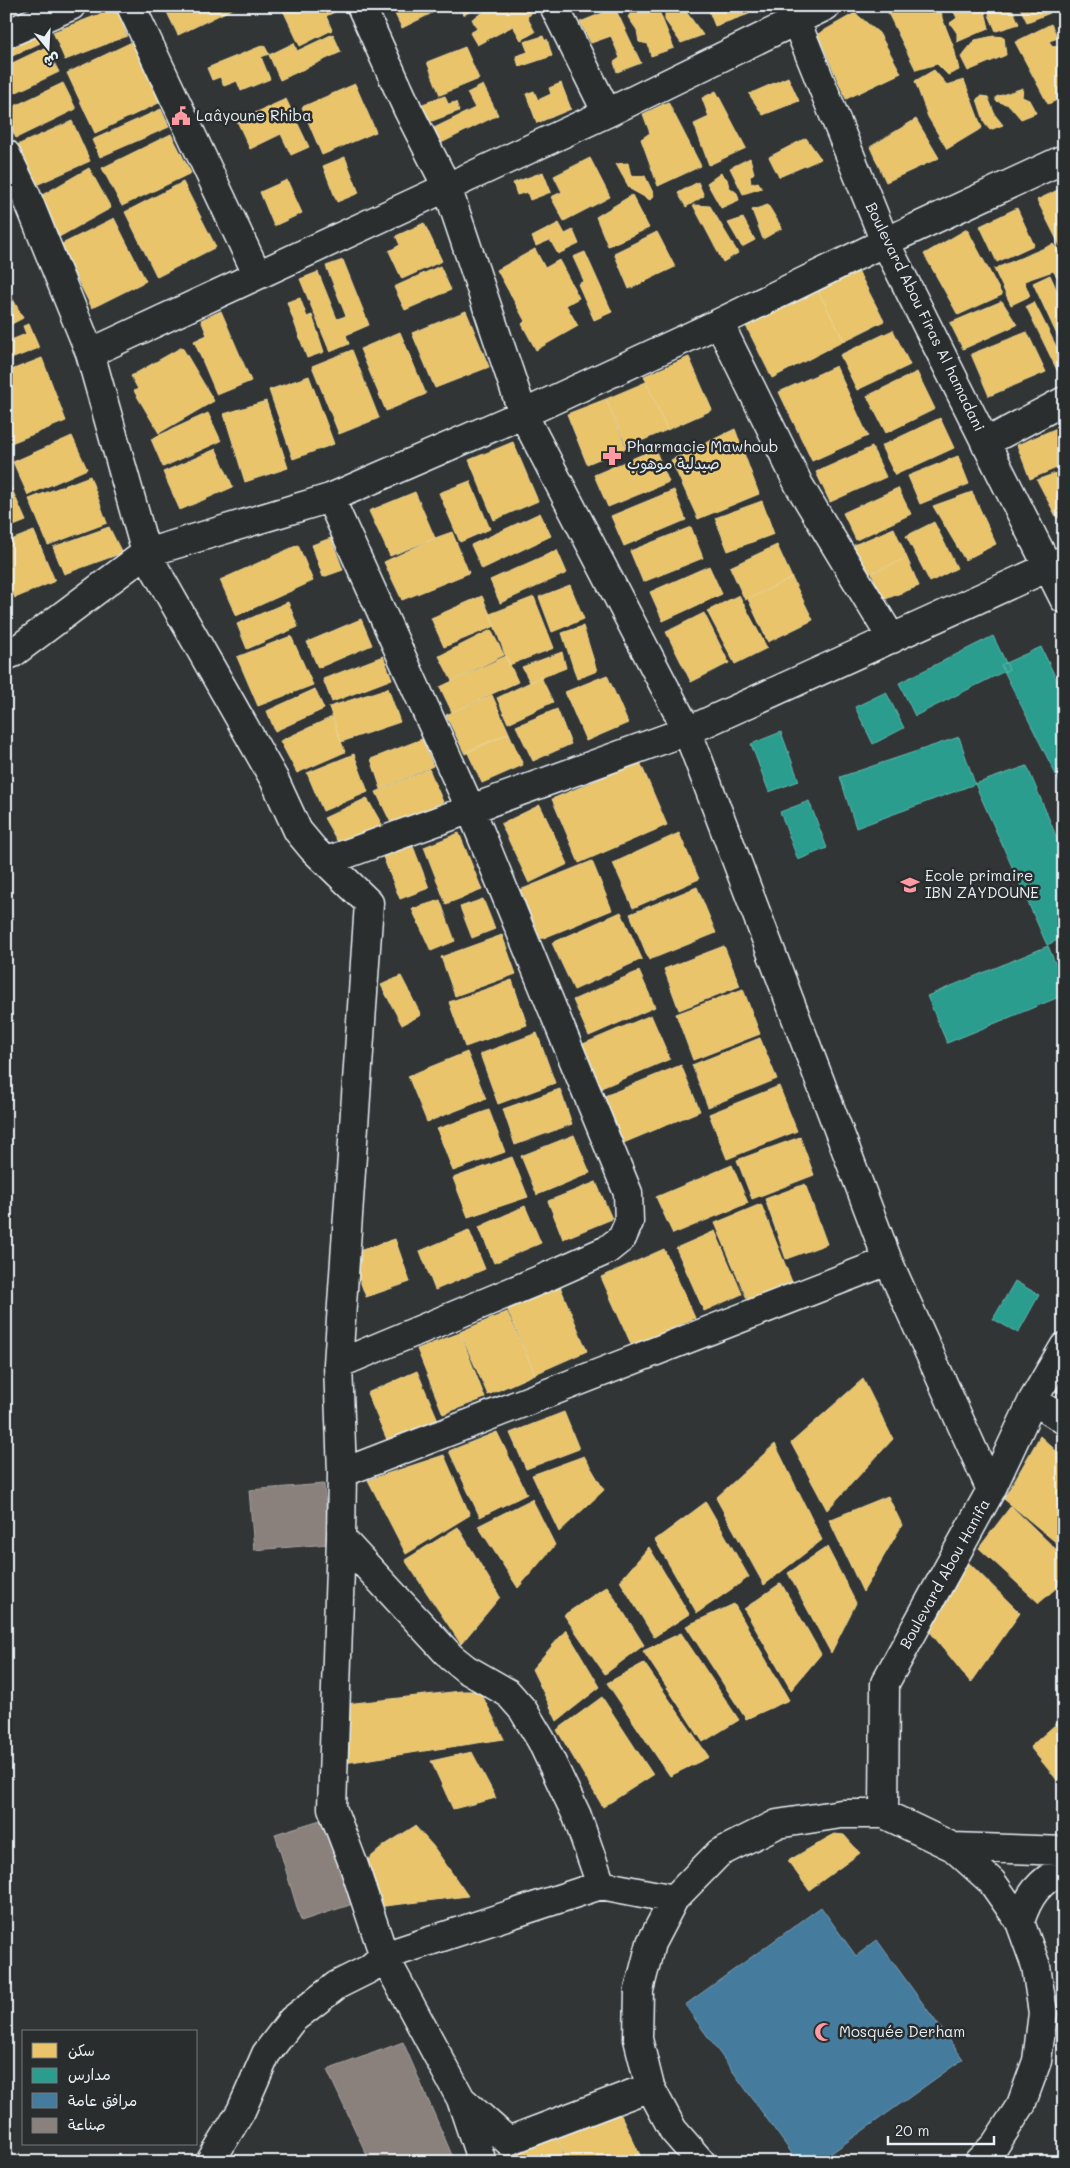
<svg xmlns="http://www.w3.org/2000/svg" width="1070" height="2168" viewBox="0 0 1070 2168" font-family="Mali,'Playpen Sans Arabic',sans-serif">
  <style>
    .homes { fill: #e9c46a; stroke: #e9d295 }
    .schools { fill: #2a9d8f; stroke: #63b6ae }
    .public { fill: #457b9d; stroke: #769eb8 }
    .industry { fill: #8a817c; stroke: #a6a3a1 }
    .lines { fill: none; stroke-linecap: round; stroke-linejoin: round }
    .minor-casing { stroke: #e8f1f8; stroke-width: 31 }
    .minor { stroke: #2a2d2e; stroke-width: 28 }
    .labels { text-anchor: middle; stroke-width: 5; stroke-linejoin: round; paint-order: stroke }
    .poi-label { font-size: 15px; fill: #e8f1f8; stroke: #2a2d2e; text-anchor: start }
    .street-label { font-size: 15px; fill: #e8f1f8; stroke: #2a2d2e }
  </style>
  <rect width="100%" height="100%" fill="#323536"/>
  <filter id="ink" filterUnits="userSpaceOnUse"><feTurbulence type="fractalNoise" baseFrequency=".02" numOctaves="2"/><feDisplacementMap in="SourceGraphic" scale="10" xChannelSelector="R" yChannelSelector="G"/><feConvolveMatrix kernelMatrix="1 2 1 2 8 2 1 2 1" color-interpolation-filters="sRGB"/></filter>
  <g filter="url(#ink)">
    <path class="homes" d="M 164,6 L 238,6 L 178,35 Z
      M 281,6 L 337,6 L 339,10 L 326,16 L 332,30 L 300,46 Z
      M 411,6 L 446,6 L 402,28 L 395,14 Z
      M 460,6 L 481,6 L 463,15 Z
      M 494,6 L 526,6 L 531,14 L 527,17 L 535,32 L 521,40 L 513,26 L 477,45 L 470,33 L 477,29 L 472,19 Z
      M 646,6 L 657,6 L 674,48 L 651,56 L 648,44 L 639,42 L 637,30 L 628,17 L 632,11 Z
      M 665,6 L 682,6 L 703,35 L 681,43 L 665,20 Z
      M 707,6 L 746,6 L 749,14 L 715,26 Z
      M 903,6 L 941,6 L 942,18 L 954,48 L 959,70 L 948,75 L 937,64 L 916,70 L 888,13 Z
      M 951,6 L 984,7 L 989,28 L 957,42 L 957,33 L 950,23 L 957,18 Z
      M 990,6 L 1011,6 L 1019,24 L 996,31 L 989,15 Z
      M 1019,6 L 1047,6 L 1050,13 L 1027,22 Z
      M 116,8 L 127,36 L 65,60 L 53,32 Z
      M 615,8 L 641,63 L 617,72 L 614,62 L 620,58 L 611,36 L 591,43 L 580,22 Z
      M 855,13 L 879,33 L 901,73 L 846,99 L 818,34 Z
      M 1051,24 L 1058,38 L 1049,41 L 1053,47 L 1060,45 L 1064,52 L 1064,71 L 1062,72 L 1064,74 L 1062,84 L 1064,85 L 1064,97 L 1048,104 L 1015,42 Z
      M 34,29 L 40,43 L 6,59 L 6,41 Z
      M 333,34 L 341,52 L 280,80 L 269,55 L 294,43 L 297,51 Z
      M 543,36 L 545,41 L 547,39 L 552,56 L 519,67 L 516,56 L 528,52 L 524,42 Z
      M 994,36 L 1004,37 L 1006,55 L 968,71 L 961,57 L 975,40 Z
      M 134,41 L 163,101 L 95,133 L 67,73 Z
      M 264,45 L 269,54 L 261,57 L 270,79 L 241,91 L 237,81 L 224,86 L 220,77 L 212,80 L 207,68 Z
      M 46,47 L 59,72 L 6,97 L 6,66 Z
      M 465,47 L 479,79 L 440,95 L 427,62 Z
      M 934,70 L 947,85 L 964,80 L 982,128 L 947,149 L 928,117 L 915,81 Z
      M 788,77 L 799,101 L 763,115 L 749,94 Z
      M 63,83 L 76,109 L 16,138 L 6,118 L 6,110 Z
      M 561,83 L 571,109 L 537,123 L 526,94 L 534,91 L 538,100 L 551,94 L 549,88 Z
      M 355,84 L 376,132 L 322,155 L 302,107 Z
      M 483,85 L 498,115 L 441,143 L 434,128 L 475,108 L 467,93 Z
      M 1023,88 L 1022,97 L 1029,100 L 1036,113 L 1021,119 L 1009,105 L 996,101 L 996,97 Z
      M 716,91 L 746,148 L 709,165 L 694,124 L 709,117 L 702,98 Z
      M 445,96 L 448,104 L 456,102 L 459,111 L 424,124 L 417,106 Z
      M 981,96 L 988,97 L 995,115 L 1003,125 L 990,130 L 985,124 L 977,99 Z
      M 286,99 L 309,147 L 291,155 L 281,134 L 250,149 L 237,121 Z
      M 668,102 L 701,166 L 658,186 L 641,139 L 650,133 L 643,114 Z
      M 161,109 L 169,127 L 100,157 L 92,140 Z
      M 916,119 L 939,158 L 886,182 L 870,147 Z
      M 72,121 L 90,161 L 34,186 L 15,146 Z
      M 171,134 L 191,173 L 122,206 L 102,168 Z
      M 806,138 L 821,159 L 779,177 L 769,157 Z
      M 345,157 L 359,193 L 337,202 L 323,166 Z
      M 590,158 L 610,197 L 564,221 L 551,197 L 562,192 L 554,176 Z
      M 750,158 L 754,173 L 750,177 L 751,184 L 758,182 L 762,188 L 743,194 L 730,168 Z
      M 628,163 L 631,176 L 645,176 L 654,195 L 650,200 L 630,189 L 616,164 Z
      M 89,168 L 111,208 L 59,237 L 37,198 Z
      M 543,172 L 551,192 L 530,200 L 527,192 L 517,195 L 513,183 Z
      M 721,173 L 727,179 L 729,187 L 737,193 L 739,200 L 721,208 L 707,183 Z
      M 287,180 L 302,213 L 274,226 L 260,192 Z
      M 183,182 L 216,247 L 157,277 L 125,212 Z
      M 698,182 L 704,196 L 686,207 L 678,193 Z
      M 1064,187 L 1064,254 L 1037,200 Z
      M 632,195 L 649,228 L 608,246 L 596,217 Z
      M 693,205 L 710,206 L 738,253 L 723,262 Z
      M 768,205 L 782,228 L 763,239 L 752,210 Z
      M 1017,208 L 1034,245 L 997,262 L 980,226 Z
      M 114,218 L 146,281 L 92,308 L 60,245 Z
      M 743,218 L 755,240 L 742,247 L 728,223 Z
      M 424,223 L 442,261 L 402,279 L 389,251 L 400,245 L 396,236 Z
      M 559,223 L 565,234 L 573,230 L 579,244 L 558,254 L 550,240 L 536,246 L 532,237 Z
      M 967,229 L 1002,295 L 958,315 L 924,254 Z
      M 657,232 L 675,267 L 629,289 L 614,253 Z
      M 1054,244 L 1064,261 L 1064,276 L 1058,278 L 1053,271 L 1024,281 L 1030,296 L 1011,305 L 994,269 Z
      M 535,249 L 545,268 L 559,260 L 579,298 L 566,305 L 578,326 L 536,350 L 522,324 L 525,321 L 497,270 Z
      M 585,252 L 612,312 L 594,320 L 578,284 L 584,281 L 573,257 Z
      M 343,260 L 369,325 L 346,335 L 349,344 L 330,352 L 300,279 L 318,272 L 337,319 L 346,316 L 326,266 Z
      M 855,265 L 884,321 L 844,341 L 815,285 Z
      M 440,266 L 451,290 L 405,310 L 394,287 Z
      M 1050,275 L 1064,306 L 1064,350 L 1033,283 Z
      M 815,285 L 844,341 L 772,378 L 744,322 Z
      M 6,286 L 23,318 L 6,327 Z
      M 300,298 L 307,317 L 312,315 L 324,352 L 307,358 L 287,302 Z
      M 1002,301 L 1017,325 L 963,349 L 950,323 Z
      M 1034,302 L 1064,362 L 1064,368 L 1058,372 L 1026,306 Z
      M 221,311 L 251,381 L 217,395 L 194,341 L 207,335 L 201,320 Z
      M 466,311 L 489,367 L 435,388 L 412,333 Z
      M 29,324 L 39,348 L 6,361 L 6,342 L 26,334 L 23,326 Z
      M 893,330 L 910,365 L 857,390 L 840,355 Z
      M 400,332 L 426,394 L 386,411 L 360,349 Z
      M 1027,332 L 1046,372 L 989,396 L 971,354 Z
      M 182,347 L 214,401 L 159,433 L 134,391 L 138,389 L 131,376 Z
      M 352,350 L 379,418 L 339,434 L 312,366 Z
      M 689,357 L 712,410 L 667,430 L 644,376 Z
      M 42,358 L 66,421 L 6,445 L 6,372 Z
      M 836,366 L 868,436 L 812,461 L 779,392 Z
      M 917,372 L 935,409 L 886,433 L 867,396 Z
      M 309,376 L 334,444 L 293,459 L 269,390 Z
      M 646,382 L 667,430 L 627,447 L 606,399 Z
      M 606,399 L 626,448 L 587,464 L 567,414 Z
      M 266,401 L 288,468 L 245,482 L 224,414 Z
      M 208,413 L 221,441 L 163,467 L 151,439 Z
      M 940,418 L 954,448 L 895,475 L 881,446 Z
      M 1064,425 L 1064,465 L 1030,479 L 1017,445 Z
      M 735,429 L 759,494 L 698,519 L 671,460 Z
      M 72,436 L 87,469 L 28,495 L 13,462 Z
      M 513,442 L 538,501 L 494,520 L 469,460 Z
      M 872,447 L 886,477 L 830,502 L 816,472 Z
      M 216,449 L 233,487 L 180,510 L 163,472 Z
      M 655,449 L 669,482 L 608,507 L 594,475 Z
      M 958,456 L 969,484 L 920,504 L 908,476 Z
      M 1064,470 L 1064,515 L 1057,518 L 1037,480 Z
      M 6,476 L 26,521 L 6,529 Z
      M 90,476 L 107,523 L 48,545 L 29,499 Z
      M 470,481 L 490,529 L 460,542 L 439,493 Z
      M 898,488 L 911,514 L 856,540 L 843,513 Z
      M 674,490 L 686,520 L 624,546 L 611,516 Z
      M 415,492 L 435,538 L 390,556 L 369,511 Z
      M 972,492 L 996,544 L 965,560 L 933,506 Z
      M 762,501 L 774,534 L 728,551 L 715,518 Z
      M 540,513 L 551,536 L 482,569 L 471,545 Z
      M 934,522 L 957,568 L 930,582 L 906,536 Z
      M 109,527 L 122,553 L 64,574 L 53,547 Z
      M 691,527 L 703,558 L 643,582 L 630,551 Z
      M 894,528 L 907,558 L 866,575 L 854,545 Z
      M 34,531 L 55,581 L 15,598 L 6,578 L 6,542 Z
      M 452,532 L 469,573 L 402,600 L 384,562 L 435,538 Z
      M 331,538 L 343,570 L 323,577 L 312,545 Z
      M 298,545 L 313,581 L 236,616 L 220,580 Z
      M 777,545 L 792,578 L 745,600 L 730,567 Z
      M 557,550 L 567,573 L 500,603 L 490,580 Z
      M 907,558 L 919,586 L 883,600 L 872,573 Z
      M 709,566 L 722,594 L 663,621 L 650,592 Z
      M 792,578 L 813,620 L 768,642 L 748,599 Z
      M 570,585 L 584,619 L 552,632 L 539,597 Z
      M 739,595 L 767,648 L 735,664 L 707,611 Z
      M 482,596 L 495,626 L 444,647 L 431,618 Z
      M 534,597 L 554,648 L 509,665 L 490,614 Z
      M 288,602 L 298,627 L 247,649 L 237,624 Z
      M 704,613 L 729,663 L 691,682 L 666,632 Z
      M 361,619 L 372,645 L 318,668 L 307,642 Z
      M 583,626 L 597,671 L 577,679 L 562,633 Z
      M 491,630 L 504,655 L 452,681 L 439,656 Z
      M 291,636 L 313,685 L 258,706 L 237,657 Z
      M 562,652 L 566,668 L 530,682 L 522,667 Z
      M 383,656 L 392,679 L 332,702 L 323,679 Z
      M 506,656 L 518,682 L 452,712 L 440,687 Z
      M 607,675 L 628,723 L 586,741 L 565,692 Z
      M 541,677 L 553,702 L 508,723 L 497,698 Z
      M 388,688 L 400,722 L 341,742 L 329,707 Z
      M 315,689 L 324,709 L 275,731 L 267,711 Z
      M 492,695 L 509,733 L 465,754 L 446,715 Z
      M 557,709 L 571,744 L 533,761 L 516,726 Z
      M 332,717 L 345,752 L 297,773 L 280,741 Z
      M 509,733 L 523,765 L 482,783 L 467,751 Z
      M 422,739 L 433,766 L 381,789 L 371,759 Z
      M 354,754 L 368,792 L 323,811 L 307,773 Z
      M 640,762 L 667,825 L 579,863 L 552,799 Z
      M 429,769 L 443,802 L 393,827 L 376,792 Z
      M 367,798 L 385,830 L 342,849 L 324,818 Z
      M 540,805 L 568,864 L 529,883 L 501,824 Z
      M 459,833 L 482,890 L 446,904 L 424,847 Z
      M 679,833 L 699,879 L 633,908 L 613,863 Z
      M 411,841 L 429,888 L 400,899 L 381,852 Z
      M 592,861 L 612,910 L 541,939 L 520,890 Z
      M 697,887 L 716,933 L 649,960 L 630,914 Z
      M 483,899 L 495,929 L 472,938 L 460,907 Z
      M 440,900 L 455,941 L 431,951 L 412,909 Z
      M 621,912 L 642,959 L 574,990 L 552,943 Z
      M 502,935 L 516,974 L 455,996 L 441,957 Z
      M 724,946 L 740,986 L 679,1010 L 664,969 Z
      M 639,971 L 655,1007 L 589,1036 L 573,1000 Z
      M 401,976 L 421,1015 L 402,1025 L 381,985 Z
      M 512,980 L 527,1025 L 465,1047 L 449,1002 Z
      M 743,989 L 760,1034 L 693,1060 L 676,1014 Z
      M 651,1015 L 670,1059 L 594,1091 L 576,1047 Z
      M 537,1033 L 555,1083 L 498,1104 L 480,1054 Z
      M 760,1038 L 777,1079 L 708,1107 L 692,1065 Z
      M 467,1052 L 486,1099 L 427,1122 L 408,1076 Z
      M 681,1065 L 700,1111 L 621,1144 L 602,1097 Z
      M 779,1086 L 797,1131 L 727,1159 L 709,1114 Z
      M 560,1089 L 572,1124 L 515,1145 L 503,1109 Z
      M 489,1110 L 505,1152 L 453,1171 L 437,1129 Z
      M 574,1135 L 590,1173 L 537,1195 L 521,1156 Z
      M 800,1137 L 814,1175 L 752,1199 L 737,1160 Z
      M 512,1157 L 528,1197 L 468,1217 L 453,1178 Z
      M 732,1165 L 748,1203 L 673,1234 L 656,1197 Z
      M 596,1182 L 612,1219 L 563,1239 L 548,1201 Z
      M 805,1184 L 827,1244 L 786,1259 L 765,1199 Z
      M 761,1204 L 792,1282 L 748,1301 L 715,1223 Z
      M 525,1206 L 541,1243 L 494,1263 L 479,1227 Z
      M 469,1230 L 485,1269 L 435,1290 L 420,1251 Z
      M 715,1231 L 742,1294 L 704,1311 L 676,1248 Z
      M 395,1239 L 410,1282 L 366,1297 L 350,1254 Z
      M 664,1249 L 695,1318 L 632,1346 L 601,1277 Z
      M 559,1284 L 587,1351 L 535,1374 L 506,1306 Z
      M 507,1312 L 535,1374 L 488,1395 L 460,1332 Z
      M 460,1333 L 485,1398 L 443,1414 L 417,1349 Z
      M 1064,1369 L 1064,1396 L 1052,1389 Z
      M 417,1371 L 438,1420 L 388,1442 L 367,1393 Z
      M 863,1379 L 893,1439 L 827,1510 L 791,1443 Z
      M 564,1412 L 579,1449 L 526,1469 L 510,1433 Z
      M 497,1432 L 527,1494 L 480,1517 L 449,1451 Z
      M 1040,1436 L 1064,1458 L 1064,1549 L 1004,1499 Z
      M 775,1444 L 822,1540 L 764,1585 L 716,1498 Z
      M 444,1455 L 470,1515 L 406,1554 L 368,1480 Z
      M 584,1456 L 604,1490 L 559,1532 L 532,1475 Z
      M 888,1496 L 902,1525 L 863,1592 L 829,1520 Z
      M 532,1499 L 555,1545 L 518,1588 L 478,1526 Z
      M 706,1502 L 749,1577 L 697,1613 L 655,1540 Z
      M 1011,1506 L 1064,1557 L 1064,1581 L 1039,1603 L 979,1548 Z
      M 458,1527 L 500,1597 L 461,1644 L 405,1560 Z
      M 649,1547 L 689,1614 L 654,1637 L 620,1581 Z
      M 827,1547 L 856,1603 L 831,1653 L 788,1573 Z
      M 964,1558 L 1020,1613 L 971,1683 L 927,1628 Z
      M 781,1583 L 821,1654 L 791,1690 L 744,1609 Z
      M 607,1586 L 644,1645 L 605,1674 L 564,1615 Z
      M 734,1604 L 789,1700 L 746,1719 L 686,1626 Z
      M 566,1630 L 600,1687 L 557,1721 L 532,1669 Z
      M 681,1633 L 739,1720 L 703,1742 L 643,1651 Z
      M 644,1663 L 709,1757 L 670,1776 L 607,1683 Z
      M 461,1691 L 480,1691 L 504,1739 L 344,1763 L 346,1704 Z
      M 602,1697 L 653,1775 L 603,1807 L 557,1730 Z
      M 1064,1717 L 1064,1778 L 1057,1780 L 1030,1747 Z
      M 472,1752 L 496,1798 L 453,1809 L 431,1761 Z
      M 415,1826 L 433,1846 L 468,1896 L 377,1907 L 365,1862 L 385,1845 Z
      M 834,1834 L 844,1835 L 860,1853 L 809,1890 L 788,1861 Z
      M 618,2109 L 640,2155 L 615,2162 L 569,2162 L 555,2135 Z
      M 555,2135 L 567,2162 L 517,2162 L 508,2141 Z
      M 640,2155 L 642,2162 L 615,2162 Z"/>
    <path class="schools" d="M 993,636 L 1009,669 L 915,716 L 899,683 Z
      M 1041,647 L 1064,695 L 1064,791 L 1001,665 Z
      M 886,692 L 904,728 L 873,744 L 855,707 Z
      M 781,732 L 799,781 L 769,792 L 751,744 Z
      M 959,737 L 975,784 L 856,828 L 840,777 Z
      M 1027,766 L 1064,855 L 1064,937 L 1047,945 L 975,784 Z
      M 809,801 L 827,848 L 798,860 L 780,812 Z
      M 1048,946 L 1064,984 L 1064,995 L 947,1043 L 927,996 Z
      M 1015,1281 L 1039,1295 L 1018,1333 L 993,1319 Z"/>
    <path class="public" d="M 821,1907 L 856,1956 L 877,1940 L 963,2059 L 819,2162 L 798,2162 L 685,2005 Z"/>
    <path class="industry" d="M 324,1484 L 329,1544 L 254,1550 L 249,1490 Z
      M 330,1817 L 356,1903 L 301,1921 L 275,1834 Z
      M 403,2042 L 455,2162 L 370,2162 L 327,2070 Z"/>
    <g class="lines">
      <g class="minor-casing">
        <path id="minor" d="M 131,6 L 257,274
          M 361,6 L 408,110 L 447,187 L 523,414 L 687,730 L 888,1261 L 991,1490
          M 554,6 L 607,113
          M 790,6 L 885,242 L 1064,599
          M 6,34 L 71,6
          M 6,154 L 26,195 L 90,353 L 146,553 L 274,779 L 298,831 L 313,849 L 369,903 L 338,1364 L 342,1473 L 341,1538 L 332,1808 L 354,1866 L 384,1956 L 461,2099 L 482,2162
          M 719,323 L 799,485 L 892,639
          M 90,353 L 607,113 L 826,6
          M 985,443 L 1064,401
          M 330,498 L 471,810 L 628,1193 L 629,1222 L 622,1238 L 607,1250 L 549,1276 L 338,1364
          M 6,656 L 13,653 L 146,553 L 330,498 L 523,414 L 719,323 L 885,242 L 1064,159
          M 327,861 L 692,729 L 1064,560
          M 1033,1400 L 1064,1420
          M 342,1473 L 888,1261
          M 341,1538 L 451,1657 L 466,1669 L 508,1693 L 523,1710 L 541,1740 L 577,1816 L 601,1885
          M 884,1814 L 885,1683 L 991,1490 L 1033,1400 L 1064,1347
          M 953,1847 L 1064,1851
          M 1020,1922 C 1028,1896 1039,1881 1064,1869
          M 462,2100 L 508,2141 L 650,2087
          M 210,2162 L 241,2111 L 266,2054 L 292,2020 L 337,1985 L 369,1969 L 384,1956 L 601,1885 L 674,1899
          M 701,2162 L 673,2130 L 650,2087 L 638,2039 L 639,1990 L 651,1943 L 674,1899 L 719,1853 L 777,1824 L 841,1814 L 884,1814 L 953,1847 L 992,1882 L 1020,1922 L 1036,1966 L 1043,2013 L 1037,2061 L 1021,2105 L 995,2145 L 978,2162"/>
      </g>
      <use href="#minor" class="minor"/>
    </g>
  </g>
  <defs>
    <g id="civic-bare" transform="scale(1.5)"><path d="M-.6-6.5H3V-4.5H.6V-3L4-1V1h2V6H-6V1h2V-1L-.6-3ZM-1.2 2.5V6h2.4V2.5Z" fill="#ff9aa2" stroke="#2a2d2e" stroke-width="2.5" paint-order="stroke"/></g>
    <g id="pharmacy-bare" transform="scale(1.5)"><path d="M-2-6h4v4h4v4h-4v4h-4v-4h-4v-4h4Z" fill="#ff9aa2" stroke="#2a2d2e" stroke-width="2.5" paint-order="stroke"/></g>
    <g id="school-bare" transform="scale(1.5)"><path d="M0-5L7-2L0 1L-7-2ZM-4 1L0 2.5L4 1V4Q0 6-4 4Z" fill="#ff9aa2" stroke="#2a2d2e" stroke-width="2.5" paint-order="stroke"/></g>
    <g id="mosque-bare" transform="scale(1.5)"><path d="M3.5-4.9A6 6 0 1 0 3.5 4.9A5 5 0 1 1 3.5-4.9Z" fill="#ff9aa2" stroke="#2a2d2e" stroke-width="2.5" paint-order="stroke"/></g>
  </defs>
  <g fill-rule="evenodd">
    <use href="#civic-bare" x="181" y="116"/>
    <use href="#pharmacy-bare" x="612" y="456"/>
    <use href="#school-bare" x="910" y="885"/>
    <use href="#mosque-bare" x="824" y="2032"/>
  </g>
  <g class="labels">
    <g class="poi-label">
      <text x="196" y="121">Laâyoune Rhiba</text>
      <text x="627" y="452">Pharmacie Mawhoub<tspan x="627" dy="17">صيدلية موهوب</tspan></text>
      <text x="925" y="881">Ecole primaire<tspan x="925" dy="17">IBN ZAYDOUNE</tspan></text>
      <text x="839" y="2037">Mosquée Derham</text>
    </g>
    <g class="street-label">
      <text transform="translate(925 317) rotate(64)" y="5">Boulevard Abou Firas Al hamadani</text>
      <text transform="translate(945 1574) rotate(-61)" y="5">Boulevard Abou Hanifa</text>
    </g>
  </g>
  <rect width="1070" height="2168" fill="none" stroke="#2a2d2e" stroke-width="25"/>
  <rect x="12" y="12" width="1045" height="2143" fill="none" stroke="#e8f1f8" stroke-width="2" filter="url(#ink)"/>
  <rect x="22" y="2030" width="175" height="115" fill="#2a2d2e" stroke="#767b7f"/>
  <rect x="32" y="2043" width="25" height="15" fill="#e9c46a" stroke="#767b7f"/>
  <text x="68" y="2056" font-size="15" fill="#e8f1f8">سكن</text>
  <rect x="32" y="2068" width="25" height="15" fill="#2a9d8f" stroke="#767b7f"/>
  <text x="68" y="2080" font-size="15" fill="#e8f1f8">مدارس</text>
  <rect x="32" y="2093" width="25" height="15" fill="#457b9d" stroke="#767b7f"/>
  <text x="68" y="2106" font-size="15" fill="#e8f1f8">مرافق عامة</text>
  <rect x="32" y="2118" width="25" height="15" fill="#8a817c" stroke="#767b7f"/>
  <text x="68" y="2130" font-size="15" fill="#e8f1f8">صناعة</text>
  <g transform="translate(48 48) rotate(162)" stroke="#2a2d2e" stroke-width="4" paint-order="stroke">
  <path d="M0-4L9 19L0 12L-9 19Z" fill="#e8f1f8"/>
  <text y="-8" font-size="14" font-weight="bold" text-anchor="middle" fill="#e8f1f8">ش</text>
  </g>
  <path d="M888 2136v8h106v-8" fill="none" stroke="#e8f1f8" stroke-width="2.5"/>
  <text x="895" y="2136" font-size="15" fill="#e8f1f8" stroke="#2a2d2e" stroke-width="4" paint-order="stroke">20 m</text>
</svg>
